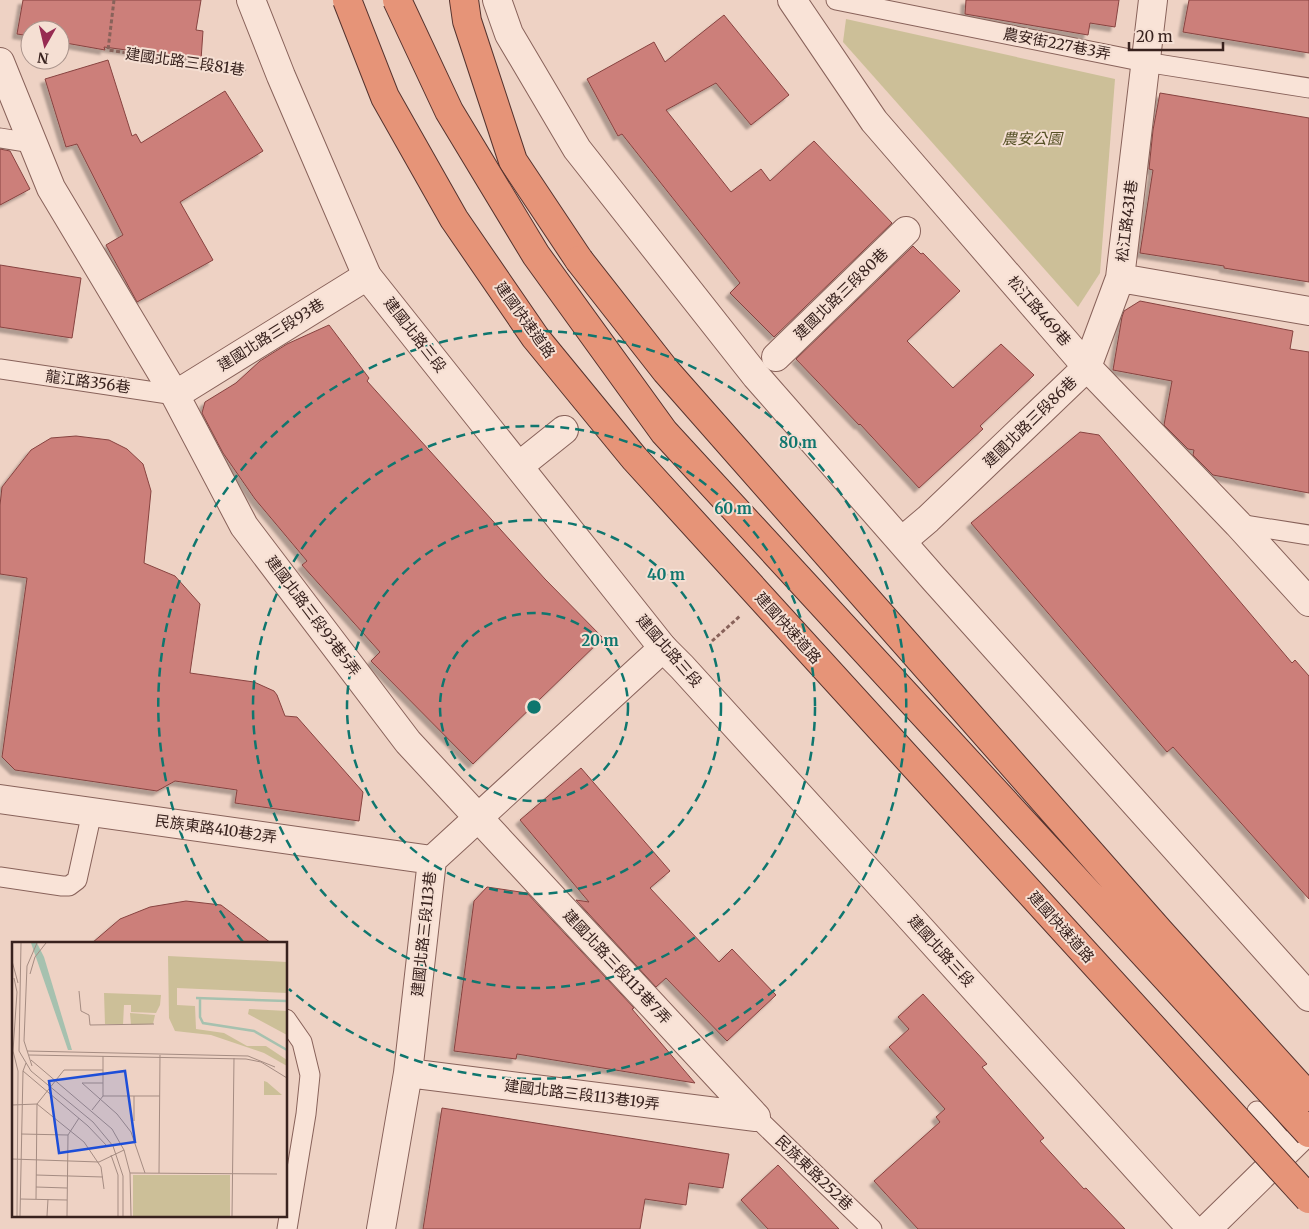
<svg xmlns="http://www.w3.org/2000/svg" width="1309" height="1229" viewBox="0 0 1309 1229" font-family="Merriweather,'Noto Sans TC',serif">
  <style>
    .green { fill: #ccbf98 }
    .building { fill: #cc7f7a; stroke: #874340; filter: url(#shadow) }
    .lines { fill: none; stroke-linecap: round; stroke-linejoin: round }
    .service-casing { stroke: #88625a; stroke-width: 21 }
    .minor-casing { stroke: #88625a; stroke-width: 30 }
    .tertiary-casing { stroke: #88625a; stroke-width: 30 }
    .trunk-casing { stroke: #56332e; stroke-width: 30 }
    .path { stroke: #88625a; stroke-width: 3; stroke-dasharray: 4 2.5; stroke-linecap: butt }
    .service { stroke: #f9e3d7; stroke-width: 19 }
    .minor { stroke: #f9e3d7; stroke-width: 28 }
    .tertiary { stroke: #f9e3d7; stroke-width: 28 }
    .trunk { stroke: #e69478; stroke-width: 28 }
    .trunk-bridge-casing { stroke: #56332e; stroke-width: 30; stroke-linecap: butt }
    .trunk-bridge { stroke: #e69478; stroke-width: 28 }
    .ring { fill: none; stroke: #0f766e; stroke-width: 2.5; stroke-dasharray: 9 6 }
    .labels { text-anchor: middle; stroke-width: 4; stroke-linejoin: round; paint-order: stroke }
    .street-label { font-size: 15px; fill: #38221e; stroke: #f5dfd3 }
    .park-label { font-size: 15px; font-style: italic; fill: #555025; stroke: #f5dfd3 }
    .inset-river { fill: none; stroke: #a6c1af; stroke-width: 2.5 }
    .inset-road { fill: none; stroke: #a58c82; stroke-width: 1 }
    .view { fill: #1d4ed8; fill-opacity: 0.15; stroke: #1d4ed8; stroke-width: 2.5 }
    .inset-edge { fill: none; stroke: #38221e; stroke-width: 2.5 }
    .centre { fill: #0f766e; stroke: #f5dfd3; stroke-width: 2.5 }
    .ring-label { font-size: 15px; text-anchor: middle; font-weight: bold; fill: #0f766e; stroke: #f5dfd3; stroke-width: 4; stroke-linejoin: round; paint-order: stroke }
  </style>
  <defs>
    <filter id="shadow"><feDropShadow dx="-4.5" dy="4.5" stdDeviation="1" flood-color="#0004"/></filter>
  </defs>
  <rect width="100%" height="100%" fill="#eed2c4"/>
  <path class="green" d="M 846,19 L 1115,79 L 1100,273 L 1078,307 L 843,42 Z"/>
  <path class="building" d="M 23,0 L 201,0 L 196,30 L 203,31 L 201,60 L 104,47 L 105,50 L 60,42 L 60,30 L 30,30 L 30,36 L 17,34 Z
    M 966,0 L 1119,0 L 1115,27 L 1090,23 L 1088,35 L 965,14 Z
    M 1189,0 L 1309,0 L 1309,53 L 1183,32 Z
    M 724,15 L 789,95 L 751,125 L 716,83 L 666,110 L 731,192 L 761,169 L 770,181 L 814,141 L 892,223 L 774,337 L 730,293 L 740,283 L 622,134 L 618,136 L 587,79 L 654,42 L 665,62 Z
    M 108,60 L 132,136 L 136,134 L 141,143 L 225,91 L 263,151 L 180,202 L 213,260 L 137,302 L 106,245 L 123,235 L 77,144 L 66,147 L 45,79 Z
    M 1160,93 L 1309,118 L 1309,282 L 1224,268 L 1224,266 L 1140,253 L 1153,170 L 1149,169 L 1153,130 Z
    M 0,149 L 10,151 L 30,189 L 0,205 Z
    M 913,246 L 921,254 L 923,253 L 960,291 L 907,341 L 953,388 L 1001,344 L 1034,375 L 980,426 L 983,429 L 919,488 L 860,424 L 859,425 L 796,359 Z
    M 0,265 L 81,278 L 72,338 L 0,327 Z
    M 1140,301 L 1293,331 L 1290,349 L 1309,352 L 1309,493 L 1213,475 L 1193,455 L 1194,450 L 1188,449 L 1164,425 L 1172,381 L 1113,370 L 1122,317 L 1124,311 Z
    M 329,325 L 369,378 L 367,381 L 545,579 L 603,638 L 473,764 L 371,661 L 380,652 L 302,565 L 307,561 L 255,499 L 223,453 L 202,413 L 205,402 L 236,383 L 260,361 L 287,344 Z
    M 1080,432 L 1099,435 L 1292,663 L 1295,660 L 1309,676 L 1309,899 L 1173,747 L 1167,752 L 971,523 Z
    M 76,436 L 109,440 L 127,449 L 143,464 L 151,491 L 144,563 L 175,576 L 200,604 L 190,673 L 254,682 L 274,691 L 277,695 L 285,716 L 297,717 L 363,792 L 359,821 L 235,803 L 237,790 L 175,781 L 157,791 L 15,770 L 2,757 L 27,578 L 0,574 L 0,505 L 2,487 L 31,450 L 51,438 Z
    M 581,768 L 670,871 L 650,888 L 719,962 L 732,949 L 776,995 L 727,1041 L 666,978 L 656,987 L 576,900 L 589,902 L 520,820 Z
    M 487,887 L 527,893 L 634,1008 L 632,1009 L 695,1083 L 517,1054 L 516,1059 L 454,1051 L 474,901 Z
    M 186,901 L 221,905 L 271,943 L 92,943 L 120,919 L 150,907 Z
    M 923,994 L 987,1064 L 982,1067 L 1044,1138 L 1040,1141 L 1084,1189 L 1086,1188 L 1125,1229 L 918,1229 L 874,1181 L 940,1122 L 936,1117 L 945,1109 L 889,1047 L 909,1029 L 898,1017 Z
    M 442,1108 L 729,1154 L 723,1188 L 689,1183 L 686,1205 L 645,1199 L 640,1229 L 423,1229 Z
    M 778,1165 L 839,1229 L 768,1229 L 741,1200 Z"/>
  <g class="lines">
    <g class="service-casing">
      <path id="service" d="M 836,0 L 1145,62 L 1309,88
        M 0,138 L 32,143
        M 0,369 L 175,395
        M 1238,524 L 1309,535
        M 0,877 L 62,886 L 69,886 L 77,880 L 92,812
        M 286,1019 L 302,1042 L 310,1075 L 306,1114 L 287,1229
        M 1257,1111 L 1289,1149
        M 756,1117 L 872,1229"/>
    </g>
    <g class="minor-casing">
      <path id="minor" d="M 792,0 L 874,121 L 1087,367 L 1238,524 L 1309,602
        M 0,62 L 51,188 L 175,395 L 244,526 L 408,742 L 756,1117
        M 1120,278 L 1309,311
        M 776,357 L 906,231
        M 175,395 L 367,276
        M 519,466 L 564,430
        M 902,541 L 928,519 L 1087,367 L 1120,278 L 1153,0
        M 0,799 L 432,860
        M 408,1073 L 756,1117
        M 381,1229 L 408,1073 L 432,860 L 663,648
        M 1207,1229 L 1309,1129"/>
    </g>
    <g class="tertiary-casing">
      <path id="tertiary" d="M 251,0 L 281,76 L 367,276 L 663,648 L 682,667 L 898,904 L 1192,1229
        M 497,0 L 509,34 L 577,149 L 756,376 L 935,580 L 1309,997"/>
    </g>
    <g class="trunk-casing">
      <path id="trunk" d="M 464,0 L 467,21 L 513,161 L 579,260"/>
    </g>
    <path class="path" d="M 114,0 L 108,50 L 246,71
      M 712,641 L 740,616"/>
    <use href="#service" class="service"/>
    <use href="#minor" class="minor"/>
    <use href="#tertiary" class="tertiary"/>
    <use href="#trunk" class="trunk"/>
    <g class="trunk-bridge-casing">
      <path id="trunk-bridge" d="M 347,0 L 385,97 L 454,219 L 535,337 L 635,459 L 1309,1199
        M 397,0 L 449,111 L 536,255 L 664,432 L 1309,1133
        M 579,260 L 666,371 L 1160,932 L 1309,1097"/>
    </g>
    <use href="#trunk-bridge" class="trunk-bridge"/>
  </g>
  <g class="ring">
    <circle cx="534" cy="707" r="94"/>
    <circle cx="534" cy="707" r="187"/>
    <circle cx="534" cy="707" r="281"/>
    <path d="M243 942A374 374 0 1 1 289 989"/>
  </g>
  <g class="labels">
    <g class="street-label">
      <text transform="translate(1057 44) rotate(11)" y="5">農安街227巷3弄</text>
      <text transform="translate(185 62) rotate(8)" y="5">建國北路三段81巷</text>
      <text transform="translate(1127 221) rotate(-83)" y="5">松江路431巷</text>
      <text transform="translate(841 294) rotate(-44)" y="5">建國北路三段80巷</text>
      <text transform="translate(1039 311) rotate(49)" y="5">松江路469巷</text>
      <text transform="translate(525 320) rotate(54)" y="5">建國快速道路</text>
      <text transform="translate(271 335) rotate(-32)" y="5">建國北路三段93巷</text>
      <text transform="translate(415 335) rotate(52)" y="5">建國北路三段</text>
      <text transform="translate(88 382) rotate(8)" y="5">龍江路356巷</text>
      <text transform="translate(1030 422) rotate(-44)" y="5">建國北路三段86巷</text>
      <text transform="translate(313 616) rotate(53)" y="5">建國北路三段93巷5弄</text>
      <text transform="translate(788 628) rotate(48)" y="5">建國快速道路</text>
      <text transform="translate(669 651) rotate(49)" y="5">建國北路三段</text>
      <text transform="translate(216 829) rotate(8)" y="5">民族東路410巷2弄</text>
      <text transform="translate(1061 927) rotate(48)" y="5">建國快速道路</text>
      <text transform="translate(424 934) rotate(-84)" y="5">建國北路三段113巷</text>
      <text transform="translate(941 951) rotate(48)" y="5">建國北路三段</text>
      <text transform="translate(617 967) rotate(47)" y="5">建國北路三段113巷7弄</text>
      <text transform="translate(582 1095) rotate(7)" y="5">建國北路三段113巷19弄</text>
      <text transform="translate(814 1173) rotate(44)" y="5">民族東路252巷</text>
    </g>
    <g class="park-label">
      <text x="1032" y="144">農安公園</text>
    </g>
  </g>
  <g transform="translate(12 942)">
    <rect width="275" height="275" fill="#eed2c4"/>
    <path d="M 156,14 L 275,20 L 275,51 L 165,46 L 165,63 L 183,64 L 184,87 L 212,91 L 235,104 L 254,104 L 275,118 L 275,124 L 252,111 L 199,93 L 163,89 L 157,76 ZM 92,51 L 149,53 L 148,63 L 144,71 L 119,70 L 119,63 L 112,63 L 111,83 L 93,82 ZM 237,67 L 275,69 L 275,93 L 236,72 ZM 118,71 L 143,73 L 141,82 L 119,83 ZM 252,139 L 255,140 L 270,153 L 252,153 ZM 121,233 L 218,233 L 218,274 L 121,274 Z" fill="#ccbf98"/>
    <path d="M 19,1 L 25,1 L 32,15 L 60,108 L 56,108 Z" fill="#a6c1af"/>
    <path class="inset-river" d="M 184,56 L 275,59M 188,56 L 188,75 L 191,81 L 242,89 L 275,108"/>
    <path class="inset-road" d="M 9,1 L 7,109 L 19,129 L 81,180 L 101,204 L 111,234 L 111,274M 0,19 L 6,41M 18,32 L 23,15 L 34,1M 2,36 L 5,50 L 1,109 L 6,129 L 5,274M 67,49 L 69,69 L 77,73 L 78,83 L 142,82M 15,109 L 236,114 L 263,125M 17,113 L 234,117 L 249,120 L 275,136M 19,118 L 100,187 L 112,208 L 118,231 L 119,274M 20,124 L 12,99 L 15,24 L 25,1M 11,129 L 76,184 L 95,204M 70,141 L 105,172 L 119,190 L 133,231M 70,141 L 91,141M 91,154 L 148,154M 25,162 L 52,128 L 91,128M 0,163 L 25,162 L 72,200 L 89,225 L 92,247M 80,168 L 91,154 L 91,114M 122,179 L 122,154M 9,192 L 56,193M 99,213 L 106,233 L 106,274M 0,217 L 87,220 L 112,208M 118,231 L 265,232M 147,231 L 148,113M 24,233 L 91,235M 24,245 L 55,246M 8,257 L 55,258M 24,257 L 25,162M 8,274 L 11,129 L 14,121M 35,274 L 36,257M 55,274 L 56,193 L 67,176M 220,274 L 222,116"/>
    <path class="view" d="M 113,129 L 123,200 L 47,211 L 37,139 Z"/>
    <rect width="275" height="275" class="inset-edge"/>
  </g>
  <circle cx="534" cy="707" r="8" class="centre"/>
  <g class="ring-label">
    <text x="798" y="448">80 m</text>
    <text x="733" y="514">60 m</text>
    <text x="666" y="580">40 m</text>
    <text x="600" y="646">20 m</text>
  </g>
  <g transform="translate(45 45) rotate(188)"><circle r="24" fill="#f5dfd3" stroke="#a9938b"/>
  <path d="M0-4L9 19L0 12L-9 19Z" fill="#972b52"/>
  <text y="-8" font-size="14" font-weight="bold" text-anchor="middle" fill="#38221e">N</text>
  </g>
  <path d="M1129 42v8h94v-8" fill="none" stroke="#38221e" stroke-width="2.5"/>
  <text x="1136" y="42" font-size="15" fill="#38221e" stroke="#f5dfd3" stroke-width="4" paint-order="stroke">20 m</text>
</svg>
